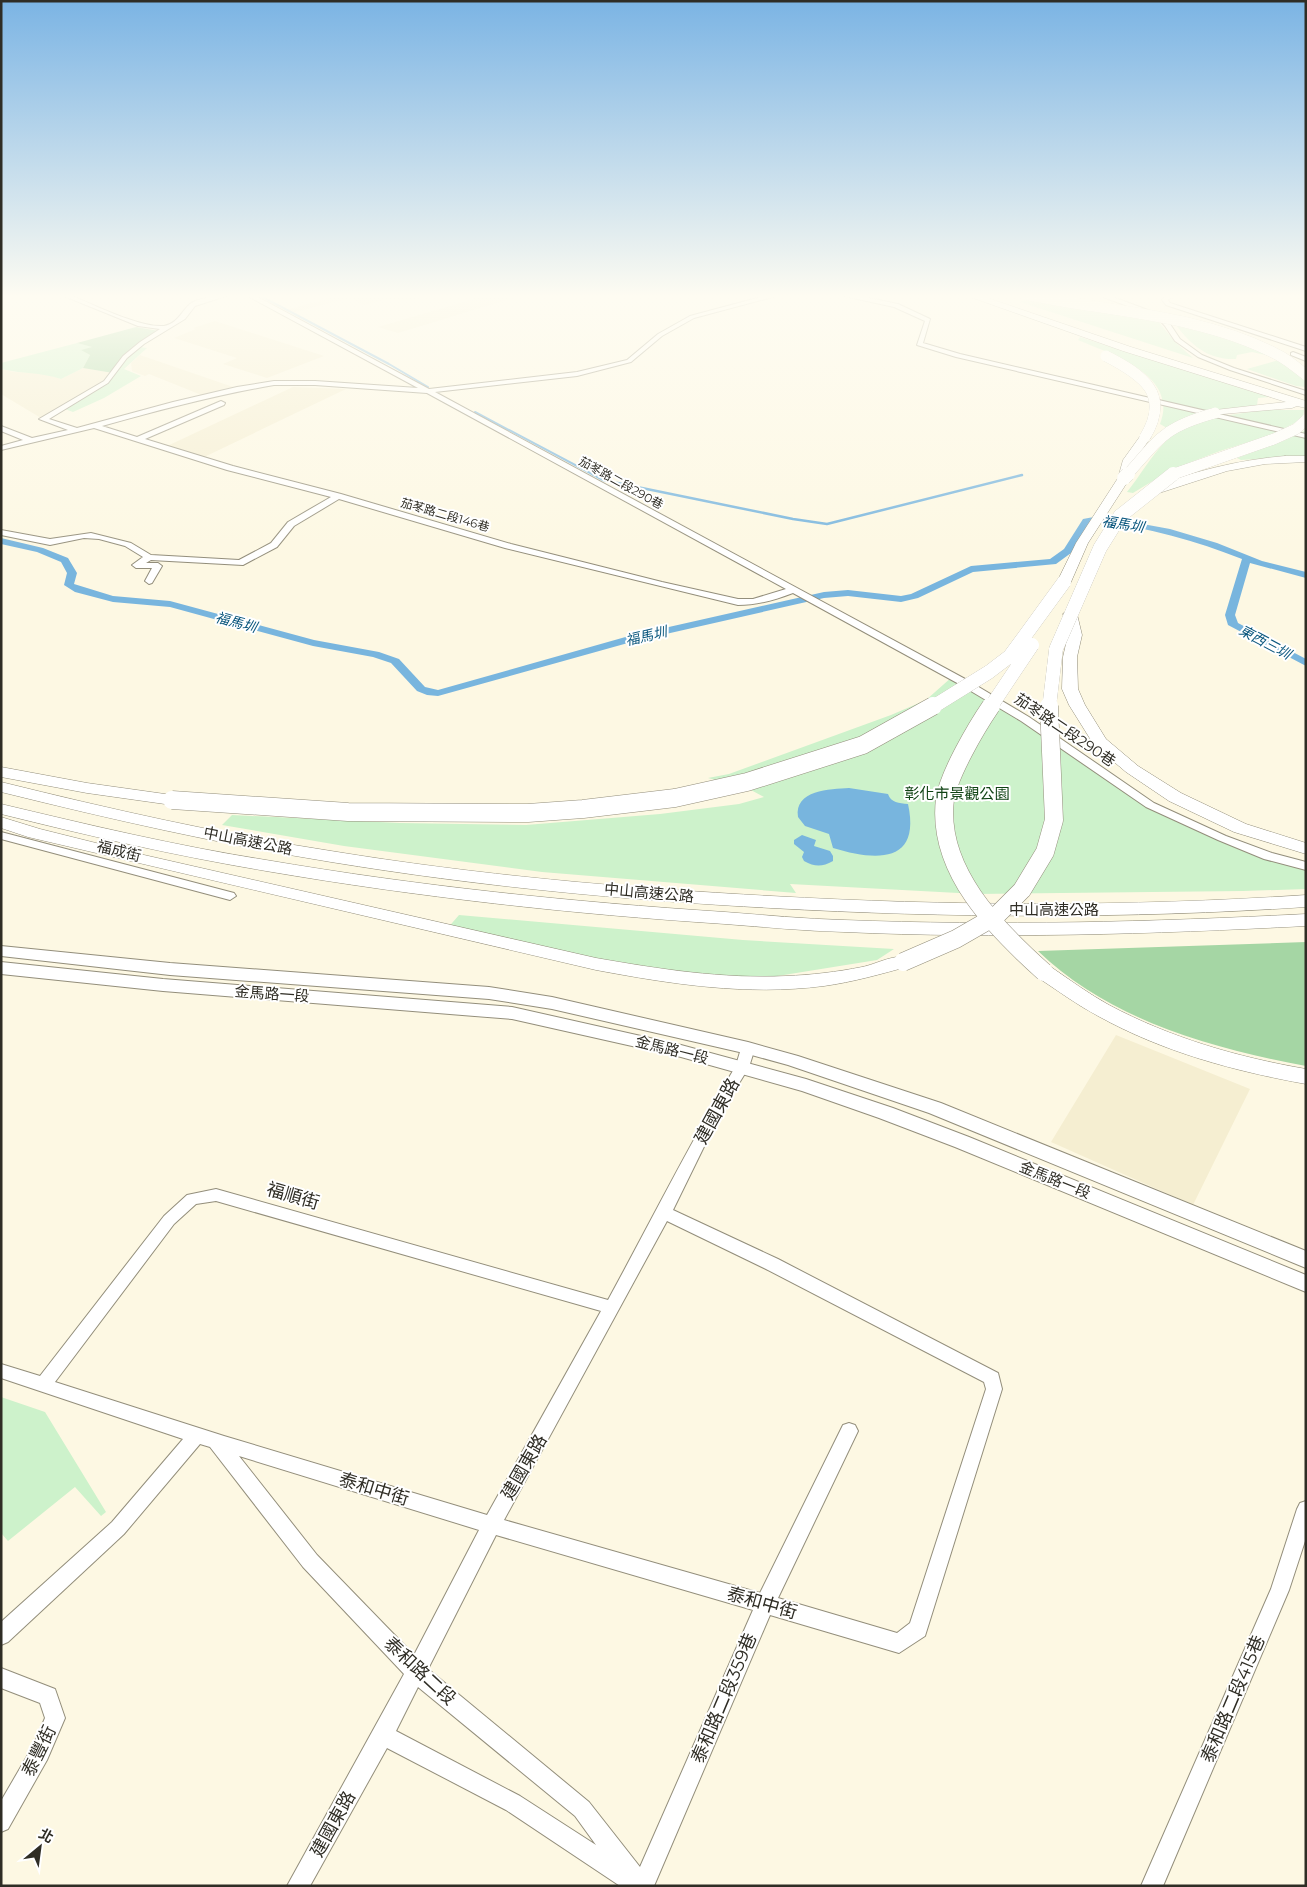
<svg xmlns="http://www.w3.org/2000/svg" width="1307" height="1887" viewBox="0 0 1307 1887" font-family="Montserrat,'Noto Sans TC',sans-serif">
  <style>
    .built { fill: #f5eed1 }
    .green { fill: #cdf2cb }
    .forest { fill: #a5d6a4 }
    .water { fill: #78b5de }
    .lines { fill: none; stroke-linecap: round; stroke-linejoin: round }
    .stream-far1 { stroke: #78b5de; stroke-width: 2 }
    .stream { stroke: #78b5de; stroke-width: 2.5 }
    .canal { fill: #78b5de; fill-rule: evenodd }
    .minor-casing { stroke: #938e7b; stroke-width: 2 }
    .major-casing { stroke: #938e7b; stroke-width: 2 }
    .highway-casing { stroke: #938e7b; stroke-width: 1 }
    .minor { fill: #fff; fill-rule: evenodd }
    .major { fill: #fff; fill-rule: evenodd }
    .highway { fill: #fff; fill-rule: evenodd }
    .highway-bridge-far2-casing { stroke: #938e7b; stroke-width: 11; stroke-linecap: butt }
    .highway-bridge-far1-casing { stroke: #938e7b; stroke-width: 14; stroke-linecap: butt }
    .highway-bridge-casing { stroke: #938e7b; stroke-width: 19; stroke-linecap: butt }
    .highway-bridge-far2 { stroke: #fff; stroke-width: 11 }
    .highway-bridge-far1 { stroke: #fff; stroke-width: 14 }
    .highway-bridge { stroke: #fff; stroke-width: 18 }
    .labels { text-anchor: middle; stroke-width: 4; stroke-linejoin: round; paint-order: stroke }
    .far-street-label { font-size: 12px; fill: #2f2d25; stroke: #fff }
    .far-water-label { font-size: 14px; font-style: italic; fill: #0b577e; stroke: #fff }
    .street-label { font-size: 15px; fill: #2f2d25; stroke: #fff }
    .park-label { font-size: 15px; fill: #104314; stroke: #fff }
    .near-street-label { font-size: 18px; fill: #2f2d25; stroke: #fff }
  </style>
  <rect width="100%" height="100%" fill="#fdf8e3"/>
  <path class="built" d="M 344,294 L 430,294 L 411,300 L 389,299 L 364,305 L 350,298 L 291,313 L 286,310 Z
    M 491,294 L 526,294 L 398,333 L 378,327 Z
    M 215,321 L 324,356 L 267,378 L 223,364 L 237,358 L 174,338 L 196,329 L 193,328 Z
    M 140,355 L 239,389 L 204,396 L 149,374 L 145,376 L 132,371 L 131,363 Z
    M 83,368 L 113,373 L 107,382 L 41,418 L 1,394 L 1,369 L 14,372 L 43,373 L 61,379 Z
    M 293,387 L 346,389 L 200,459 L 163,448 Z
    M 1116,1035 L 1250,1089 L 1193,1205 L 1051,1142 Z"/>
  <path class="green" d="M 1030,298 L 1158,321 L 1175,342 L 1193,358 L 1020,302 Z
    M 1176,325 L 1238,340 L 1270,356 L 1252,352 L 1237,355 L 1236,359 C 1208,360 1191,345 1176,325 Z
    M 1080,337 L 1269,397 L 1258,398 L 1257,405 L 1217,410 L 1167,428 L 1160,424 C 1179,375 1113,355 1078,340 Z
    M 77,343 L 93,347 L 82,350 L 90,355 L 83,368 L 61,379 C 40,372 22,374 1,369 L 1,363 Z
    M 140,347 L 147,348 L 124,369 L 141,376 L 104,398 L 73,412 L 65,409 L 114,377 L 112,374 L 126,358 Z
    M 1279,360 L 1294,369 L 1305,381 L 1305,387 L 1296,386 L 1247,369 Z
    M 1264,410 L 1304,410 L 1303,417 C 1277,437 1243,442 1212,454 C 1184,464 1158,477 1133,493 L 1127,492 C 1140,476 1151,456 1165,442 C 1190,418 1232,415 1264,410 Z
    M 1306,430 L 1306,456 L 1241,460 L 1237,458 L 1283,441 Z
    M 952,677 L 1191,827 L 1306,866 L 1306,889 L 1243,891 L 977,894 L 790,884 L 796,893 L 542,872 L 344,846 L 222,825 L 232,815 L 400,823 L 526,825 L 660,814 L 739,804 L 764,797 L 749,789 L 708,778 L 729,774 L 891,715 L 926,700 Z
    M 459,915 L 743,940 L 894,949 L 877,960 L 759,979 L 661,972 L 446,930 Z
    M 1,1397 L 45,1412 L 106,1512 L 101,1516 L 75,1487 L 8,1541 L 1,1533 Z"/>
  <path class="forest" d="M 136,327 L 159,331 L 138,345 L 113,373 L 83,368 L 90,355 L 81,350 L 92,347 L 77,343 Z
    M 1306,942 L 1306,1066 C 1210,1048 1110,1020 1038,951 Z"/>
  <path class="water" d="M 849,788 L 888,794 C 891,803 899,803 908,804 C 921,864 876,861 833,848 L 829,834 L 805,826 L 798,817 C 794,790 830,789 849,788 Z
    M 802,835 L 816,840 L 814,846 L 830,851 L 833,856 L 833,861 C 822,867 815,867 804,861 L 802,857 L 804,852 L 794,844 L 794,840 Z"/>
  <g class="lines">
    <path class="stream-far1" d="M 257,294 L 389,364 L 428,387
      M 475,412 L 594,475"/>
    <path class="stream" d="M 592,474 L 603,480 L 793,519 L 827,524 L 1022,475"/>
    <path class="canal" d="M 1099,516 L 1170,529 L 1217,543 L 1262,561 L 1306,572 L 1306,578 L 1250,563 L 1235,615 L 1238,623 L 1306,659 L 1306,666 L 1228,625 L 1225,615 L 1242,559 C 1196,541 1148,527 1099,522 L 1089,523 L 1071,553 L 1056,564 L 973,572 L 918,598 L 901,602 L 848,596 L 824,598 L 635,641 L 438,696 L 427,695 L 417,691 L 391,663 L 373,657 L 313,646 L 170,607 L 113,602 L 75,592 L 64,585 L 67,573 L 61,562 L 37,552 L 1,544 L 1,538 L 43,548 L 68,558 L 77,573 L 74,584 L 113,596 L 170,601 L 314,640 L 379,652 L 399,659 L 425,687 L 438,690 L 629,636 L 824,592 L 848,590 L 901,596 L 911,594 L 971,566 L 1050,559 L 1064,549 L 1083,519 Z"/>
    <g class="minor-casing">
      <path id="minor" d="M 59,294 L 68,294 C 92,304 140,328 164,326 C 177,324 182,311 190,304 C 198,298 222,294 232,294 L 195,306 L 185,319 L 144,344 L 127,358 L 108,383 L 49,419 L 77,428 L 173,402 L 237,387 L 274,381 L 315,381 L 418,388 L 244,294 L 252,294 L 429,389 L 577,372 L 627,360 L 658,334 L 690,316 L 772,294 L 784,294 L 694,318 L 662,336 L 631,362 L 577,376 L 435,392 L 967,680 L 1029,717 L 1154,803 L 1226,836 L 1272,853 L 1306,862 L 1306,870 L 1264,859 L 1218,840 L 1146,807 L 1021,721 L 959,684 L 793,593 C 775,600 757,605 738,605 L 505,548 L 339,499 L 294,526 L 277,547 L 243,565 L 151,560 L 146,563 L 158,563 L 162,566 L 152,583 L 149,584 L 145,581 L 152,568 L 136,568 L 132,565 L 143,557 L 125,546 L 99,539 L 84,538 L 50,545 L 1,535 L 1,530 L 50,539 L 91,533 L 131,543 L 151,555 L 239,560 L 271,543 L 288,522 L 331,497 L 227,470 L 94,428 L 1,450 L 1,446 L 23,440 L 1,431 L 1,426 L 32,438 L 68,430 L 39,419 L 104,381 L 123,356 L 140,342 L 160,329 L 138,326 ZM 274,385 L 315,385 L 427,393 L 786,589 L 753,599 L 738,599 L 662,582 L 511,544 L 341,494 L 233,466 L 145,439 L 224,405 L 225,403 L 221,401 L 137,437 L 102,426 C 159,410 216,395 274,385 Z
        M 835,294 L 850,294 L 898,304 L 930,319 L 923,343 L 960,354 L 1306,434 L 1306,438 L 956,357 L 917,345 L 925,321 L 894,307 Z
        M 1095,294 L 1105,294 L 1161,315 L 1170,324 L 1180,339 L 1202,355 L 1234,368 L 1306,391 L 1306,395 L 1230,370 L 1198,357 L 1175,341 L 1165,326 L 1157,317 Z
        M 1167,294 L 1173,294 L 1168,300 L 1170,303 L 1306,347 L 1306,351 L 1166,305 L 1162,300 Z
        M 1293,352 L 1306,357 L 1306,361 L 1291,355 L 1291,353 Z
        M 1,832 L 234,893 L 236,896 L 230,900 L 1,839 Z
        M 748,1043 L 753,1045 L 755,1048 L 749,1067 L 719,1116 L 673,1210 L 778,1259 L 998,1373 L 1002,1389 L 925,1636 L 899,1653 L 770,1615 L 654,1886 L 620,1886 L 506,1810 L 387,1748 L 310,1886 L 287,1886 L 404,1674 L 303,1567 L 210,1447 L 200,1444 L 124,1534 L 8,1642 L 1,1645 L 1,1622 L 112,1522 L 183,1439 L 1,1378 L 1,1364 L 40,1376 L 164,1216 L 187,1195 L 216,1189 L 608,1300 C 650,1223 689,1145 734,1069 C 738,1062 739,1052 743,1045 ZM 216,1201 L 601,1311 L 487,1515 L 224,1436 L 55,1382 L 174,1224 L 196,1204 ZM 667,1221 L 766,1269 L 984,1382 L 986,1389 L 910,1623 L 897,1633 L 778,1598 L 858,1431 L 855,1425 L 849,1423 L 843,1425 L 760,1593 L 504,1520 ZM 239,1456 L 479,1530 L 414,1655 L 317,1555 ZM 496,1535 L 753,1610 L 640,1867 L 589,1802 L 428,1669 ZM 418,1687 L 575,1816 L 596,1845 L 520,1796 L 396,1731 Z
        M 1306,1501 L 1306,1538 L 1289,1590 L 1163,1886 L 1141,1886 L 1271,1589 L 1297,1509 L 1300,1503 Z
        M 1,1668 L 55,1689 L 65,1718 L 47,1760 L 8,1829 L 1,1832 L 1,1801 L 33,1746 L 45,1718 L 40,1703 L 1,1688 Z"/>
    </g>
    <g class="major-casing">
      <path id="major" d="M 1,946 L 170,963 L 489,987 L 552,997 L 748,1042 L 798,1056 L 941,1103 L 1306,1251 L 1306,1268 L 929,1113 L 788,1065 L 748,1054 L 552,1009 L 489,999 L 170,975 L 1,956 Z
        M 1,962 L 163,979 L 512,1007 L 681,1045 L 806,1079 L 893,1108 L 969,1137 L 1306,1275 L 1306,1292 L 955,1147 L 879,1118 L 802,1091 L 681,1057 L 512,1019 L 163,991 L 1,974 Z"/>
    </g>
    <g class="highway-casing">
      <path id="highway" d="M 962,294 L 976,294 L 1131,347 L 1306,401 L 1306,408 L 1297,406 L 1292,408 L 1211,415 L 1210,413 L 1211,411 L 1215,410 L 1286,402 L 1123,351 Z
        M 1145,434 L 1151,437 L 1135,460 L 1130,478 L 1088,543 L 1071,582 L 1069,585 L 1059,585 L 1057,582 L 1076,543 L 1118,478 L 1123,460 L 1141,435 Z
        M 1285,456 L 1306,456 L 1306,462 L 1265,464 L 1227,471 L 1150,496 L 1144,492 L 1146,489 C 1191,472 1237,460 1285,456 Z
        M 1070,610 L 1077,614 L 1082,635 L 1077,657 L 1078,689 L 1085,705 L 1106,739 L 1138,766 L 1181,793 L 1246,824 L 1306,843 L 1306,854 L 1234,832 L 1169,801 L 1126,772 L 1094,745 L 1069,705 L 1062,689 L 1063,657 L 1068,635 L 1063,614 Z
        M 1,767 L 87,783 L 172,795 L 178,796 L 180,800 L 178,804 L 172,805 L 87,793 L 1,777 Z
        M 1,782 C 110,809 220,834 331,851 C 477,875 624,888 771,896 C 949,906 1127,907 1306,895 L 1306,907 C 1127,919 949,918 771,908 C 623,900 477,886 331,862 C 220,844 110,819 1,792 Z
        M 1,804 C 89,825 177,846 266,860 C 418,886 571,902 725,912 C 765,915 804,919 844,920 C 998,926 1152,922 1306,914 L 1306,926 C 1152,934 998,939 844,932 C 804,931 765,927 725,924 C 571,914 418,897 266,871 C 177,856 89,836 1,814 Z
        M 1,817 L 40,829 L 144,855 L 596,958 C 659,969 722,979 786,976 C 811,975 837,972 862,967 C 877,964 895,953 910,958 L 913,962 L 910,966 C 881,974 853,982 824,986 C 747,996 671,984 596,970 L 28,837 L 1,828 Z
        M 1044,966 L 1051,967 C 1070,980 1089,994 1109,1005 C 1171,1038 1237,1057 1306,1069 L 1306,1084 C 1234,1071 1163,1052 1098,1016 C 1077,1005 1057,990 1037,977 L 1034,972 L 1037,967 Z"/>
    </g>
    <use href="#minor" class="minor"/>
    <use href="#major" class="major"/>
    <use href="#highway" class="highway"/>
    <g class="highway-bridge-far2-casing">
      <path id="highway-bridge-far2" d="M 1024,294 C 1108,312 1201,314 1278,355 C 1288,360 1297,368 1306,375
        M 1106,356 C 1143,375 1171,394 1145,437
        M 1127,475 C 1160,438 1164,427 1215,413
        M 1171,475 L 1274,439 L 1296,429 L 1306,420"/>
    </g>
    <g class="highway-bridge-far1-casing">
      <path id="highway-bridge-far1" d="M 1124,478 L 1128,474
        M 931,708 L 989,672 L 1010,656 L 1064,582
        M 990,708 L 1032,645
        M 1049,708 L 1056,649 L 1100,548 L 1120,516 L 1173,474"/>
    </g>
    <g class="highway-bridge-casing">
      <path id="highway-bridge" d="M 991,706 C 976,728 949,774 945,799 C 936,870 996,929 1044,972
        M 172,800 L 348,812 L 528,813 L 583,809 L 675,798 L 747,782 L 863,745 L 933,706
        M 903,962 L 956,939 L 996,916 L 1022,890 L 1045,852 L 1054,820 L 1049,706"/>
    </g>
    <use href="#highway-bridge-far2" class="highway-bridge-far2"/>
    <use href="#highway-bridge-far1" class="highway-bridge-far1"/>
    <use href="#highway-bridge" class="highway-bridge"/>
  </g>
  <linearGradient id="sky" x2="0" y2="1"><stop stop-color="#7bb4e4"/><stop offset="0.53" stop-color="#fefcf2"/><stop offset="1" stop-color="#fefcf2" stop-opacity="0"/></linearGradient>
  <rect width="1307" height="559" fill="url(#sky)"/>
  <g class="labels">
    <g class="far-street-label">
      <text transform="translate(621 483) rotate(29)" y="4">茄苳路二段290巷</text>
      <text transform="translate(445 515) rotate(16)" y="4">茄苳路二段146巷</text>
    </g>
    <g class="far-water-label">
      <text transform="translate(1123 524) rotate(9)" y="5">福馬圳</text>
      <text transform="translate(236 622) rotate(15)" y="5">福馬圳</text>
      <text transform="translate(646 636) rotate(-13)" y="5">福馬圳</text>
      <text transform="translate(1265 642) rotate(28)" y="5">東西三圳</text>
    </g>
    <g class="street-label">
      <text transform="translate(1065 730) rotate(34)" y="5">茄苳路二段290巷</text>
      <text transform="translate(248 841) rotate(11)" y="5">中山高速公路</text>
      <text transform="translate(119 851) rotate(14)" y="5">福成街</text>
      <text transform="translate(649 893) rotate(5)" y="5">中山高速公路</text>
      <text x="1054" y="915">中山高速公路</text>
      <text transform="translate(272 994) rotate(4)" y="5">金馬路一段</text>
      <text transform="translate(672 1050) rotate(14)" y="5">金馬路一段</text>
      <text transform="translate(1055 1180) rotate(22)" y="5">金馬路一段</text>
    </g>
    <g class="park-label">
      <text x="957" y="799">彰化市景觀公園</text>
    </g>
    <g class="near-street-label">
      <text transform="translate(717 1111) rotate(-61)" y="6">建國東路</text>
      <text transform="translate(293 1196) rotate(16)" y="6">福順街</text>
      <text transform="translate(524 1467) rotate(-60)" y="6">建國東路</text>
      <text transform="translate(374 1489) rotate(17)" y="6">泰和中街</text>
      <text transform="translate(762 1603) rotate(16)" y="6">泰和中街</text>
      <text transform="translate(420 1671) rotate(43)" y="6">泰和路二段</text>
      <text transform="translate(724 1698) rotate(-67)" y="6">泰和路二段359巷</text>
      <text transform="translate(1233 1699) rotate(-67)" y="6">泰和路二段415巷</text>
      <text transform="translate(39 1751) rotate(-64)" y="6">泰豐街</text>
      <text transform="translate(333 1824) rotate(-61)" y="6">建國東路</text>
    </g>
  </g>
  <rect width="1307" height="1887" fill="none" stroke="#2f2d25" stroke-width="5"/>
  <g transform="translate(40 1847) rotate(29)" stroke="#ffffff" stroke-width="4" paint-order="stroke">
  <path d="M0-4L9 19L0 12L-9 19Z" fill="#2f2d25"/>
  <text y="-8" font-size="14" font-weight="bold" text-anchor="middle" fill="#2f2d25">北</text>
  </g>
</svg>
